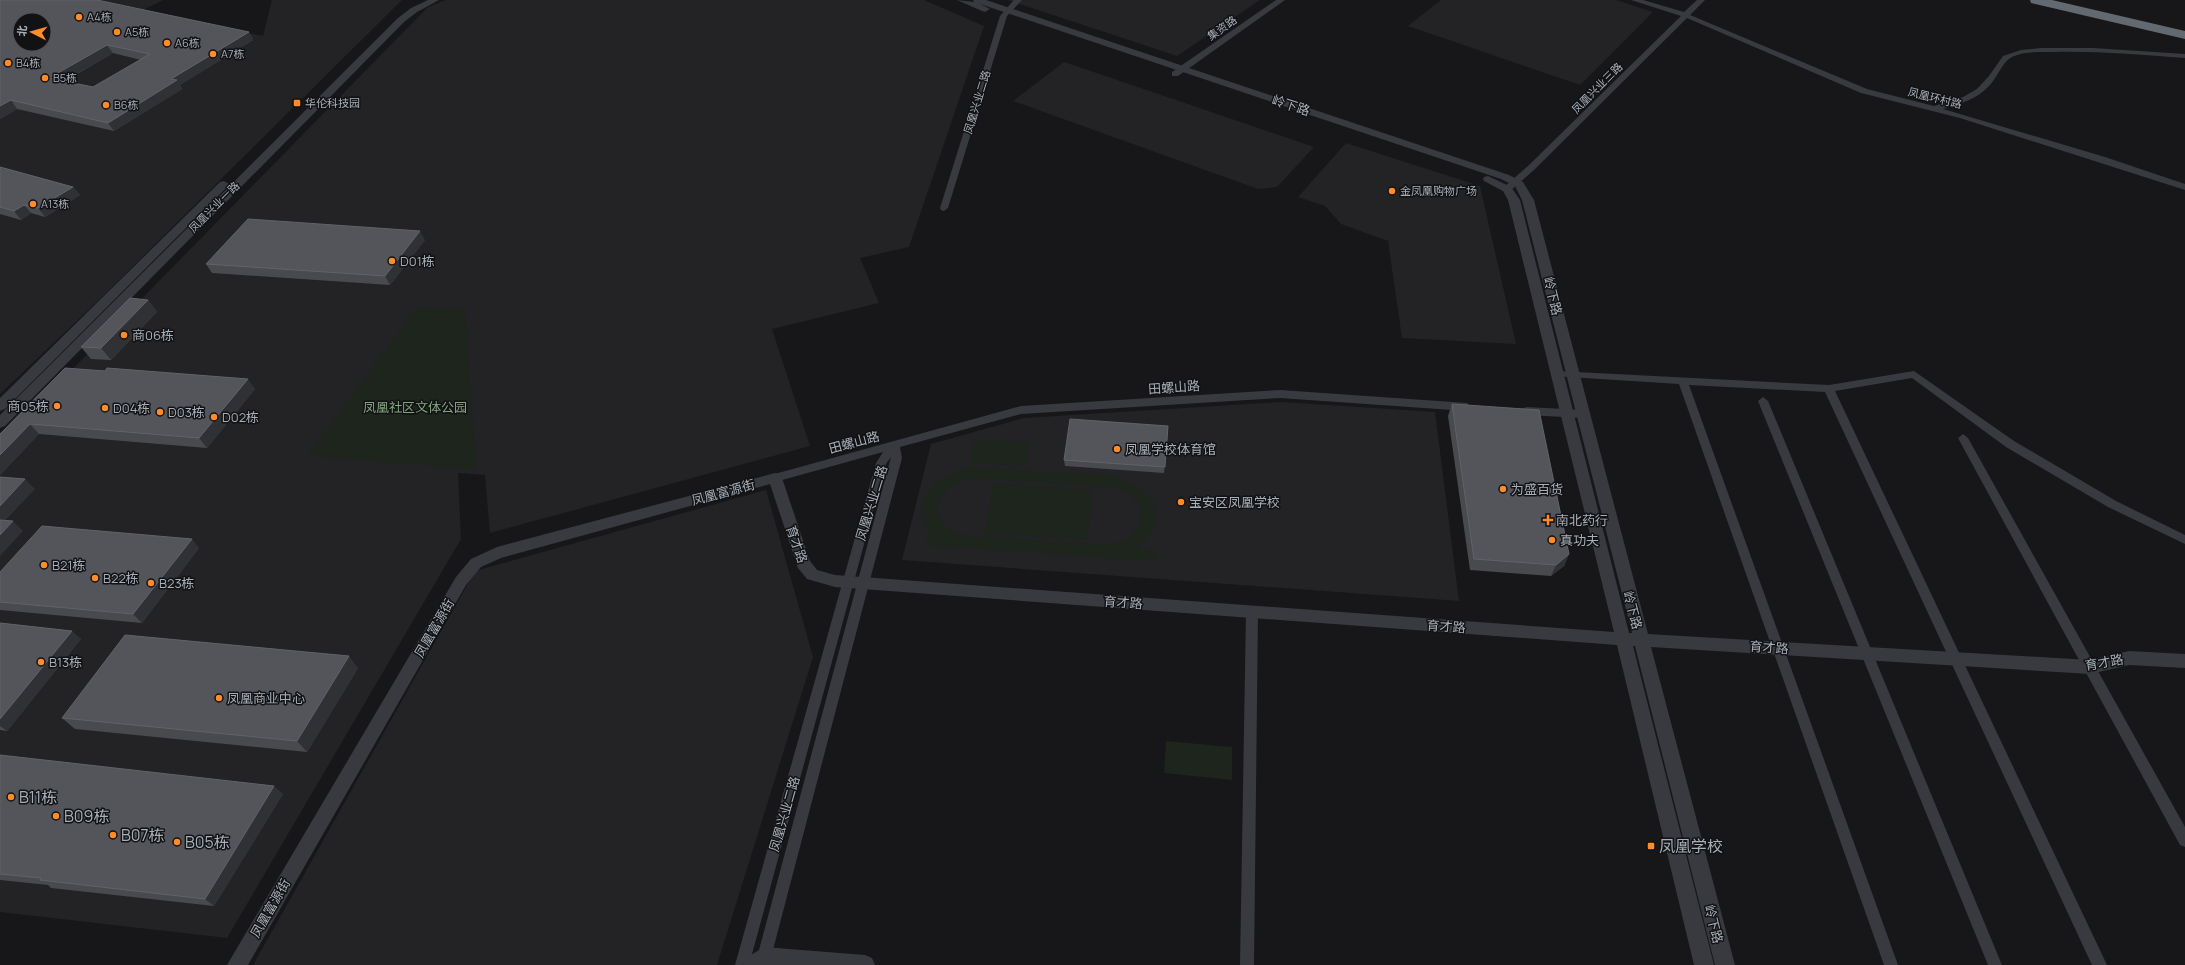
<svg xmlns="http://www.w3.org/2000/svg" width="2185" height="965" viewBox="0 0 2185 965" font-family="Manrope,'Noto Sans SC',sans-serif">
  <style>
    .built { fill: #232326; fill-rule: evenodd }
    .green { fill: #1d251c; fill-rule: evenodd }
    .lines { fill: none; stroke-linecap: round; stroke-linejoin: round }
    .minor { fill: #383a3f; fill-rule: evenodd }
    .tertiary { fill: #383a3f; fill-rule: evenodd }
    .motorway { fill: #636970; fill-rule: evenodd }
    .wall { fill: #484a4e; fill-rule: evenodd }
    .shaded-wall { fill: #303134 }
    .building { fill: #53555a; stroke: #606369; fill-rule: evenodd }
    .poi-dot { fill: #ff8b29; stroke: #121214; stroke-width: 1.5 }
    .labels { text-anchor: middle; stroke-width: 3; stroke-linejoin: round; paint-order: stroke }
    .far-poi-label { font-size: 11px; fill: #a8b1ba; stroke: #121214; text-anchor: start }
    .far-street-label { font-size: 11px; fill: #a8b1ba; stroke: #121214 }
    .street-label { font-size: 13px; fill: #a8b1ba; stroke: #121214 }
    .poi-label { font-size: 13px; fill: #a8b1ba; stroke: #121214; text-anchor: start }
    .park-label { font-size: 13px; fill: #84a67e; stroke: #121214 }
    .near-poi-label { font-size: 16px; fill: #a8b1ba; stroke: #121214; text-anchor: start }
  </style>
  <rect width="100%" height="100%" fill="#171719"/>
  <path class="built" d="M 0,0 L 163,0 L 141,11 L 263,36 L 272,0 L 402,0 L 98,301 L 0,394 ZM 20,20 L 44,20 L 44,44 L 20,44 Z
    M 446,0 L 924,0 L 984,26 L 909,247 L 860,258 L 879,303 L 772,329 L 810,446 L 490,533 L 485,475 L 458,473 L 461,539 L 227,938 L 0,912 L 0,443 L 428,7 Z
    M 1008,0 L 1260,0 L 1177,56 Z
    M 1441,0 L 1616,0 L 1653,12 L 1580,85 L 1408,26 Z
    M 1064,62 L 1182,102 L 1314,147 L 1277,187 L 1258,189 L 1013,101 Z
    M 1346,143 L 1480,186 L 1516,344 L 1402,338 L 1388,241 L 1341,224 L 1325,206 L 1298,197 Z
    M 1282,402 L 1435,412 L 1459,601 L 902,560 L 931,444 L 1024,418 Z
    M 766,490 L 813,657 L 717,965 L 253,965 L 475,571 Z"/>
  <path class="green" d="M 417,307 L 465,310 L 476,469 L 308,456 Z
    M 975,439 L 1029,443 L 1025,466 L 970,463 Z
    M 972,467 L 1107,475 C 1147,482 1177,517 1136,548 L 1155,549 L 1154,561 L 926,545 L 929,530 C 905,498 943,473 972,467 ZM 973,478 L 1114,487 C 1154,501 1147,538 1108,545 L 961,535 C 919,520 937,484 973,478 Z
    M 994,483 L 1093,490 L 1087,540 L 985,533 Z
    M 1166,741 L 1232,747 L 1232,780 L 1164,773 Z"/>
  <g class="lines">
    <path class="minor" d="M 1014,0 L 1022,0 L 1007,16 L 948,208 L 944,211 L 941,210 L 940,208 L 1000,16 Z
      M 1276,0 L 1285,0 L 1178,76 L 1172,76 L 1172,72 Z
      M 1631,0 L 1643,0 L 1684,12 L 1697,0 L 1705,0 L 1690,15 L 1867,89 L 1934,106 L 1963,97 L 1977,89 L 1989,76 L 2003,56 L 2021,50 L 2041,48 L 2093,48 L 2185,54 L 2185,58 C 2141,55 2098,51 2054,52 C 2040,52 2024,51 2012,57 C 2002,62 1997,78 1989,86 C 1977,99 1960,104 1943,109 L 2105,157 L 2185,184 L 2185,190 L 1960,118 L 1861,93 L 1687,18 L 1534,170 L 1510,191 L 1504,191 L 1504,187 L 1528,166 L 1681,16 Z
      M 1557,371 L 1829,385 L 1914,371 L 2014,441 L 2116,501 L 2185,535 L 2185,544 L 2108,507 L 2006,447 L 1912,378 L 1835,391 L 2107,965 L 2092,965 L 1825,392 L 1689,385 L 1898,965 L 1884,965 L 1679,384 L 1553,376 L 1552,374 L 1553,372 Z
      M 1280,390 L 1467,403 L 1472,407 L 1467,411 L 1280,398 L 1021,414 L 900,447 L 902,458 L 769,965 L 755,965 L 891,457 L 886,464 L 749,965 L 735,965 L 876,463 L 883,452 L 775,482 L 771,481 L 770,478 L 771,475 L 1021,406 Z
      M 1763,397 L 1768,401 L 2002,965 L 1988,965 L 1758,401 Z
      M 1526,407 L 1583,410 L 1588,414 L 1583,418 L 1526,415 L 1521,411 Z
      M 1963,434 L 1968,438 L 2185,827 L 2185,847 L 2180,845 L 1958,438 Z
      M 1252,607 L 1256,609 L 1258,612 L 1254,965 L 1240,965 L 1246,612 L 1248,609 Z"/>
    <path class="tertiary" d="M 428,0 L 439,0 L 417,12 L 404,22 L 5,426 L 0,428 L 0,415 L 398,18 L 411,8 Z
      M 957,0 L 974,2 L 973,0 L 986,0 L 1509,175 L 1523,182 L 1534,200 L 1648,634 L 2090,660 L 2129,651 L 2185,654 L 2185,668 L 2129,665 L 2090,674 L 1651,647 L 1735,965 L 1715,965 L 1635,646 L 1633,646 L 1714,965 L 1694,965 L 1617,645 L 835,587 L 807,579 L 798,568 L 770,484 L 501,558 L 481,567 L 466,585 L 248,965 L 227,965 L 456,577 L 471,559 L 497,547 L 775,473 L 780,474 L 782,478 L 810,561 L 817,570 L 835,575 L 1614,632 L 1508,200 L 1503,191 L 1484,181 L 1483,179 L 1484,177 L 1488,176 L 1511,187 L 1520,200 L 1629,633 L 1632,633 L 1522,200 L 1515,186 L 1501,179 L 980,4 L 990,9 L 985,12 L 982,11 Z
      M 224,181 L 229,184 L 228,186 L 5,409 L 0,411 L 0,398 L 220,182 Z
      M 764,947 L 865,955 L 872,958 L 875,965 L 743,965 L 746,958 Z"/>
    <path class="motorway" d="M 2030,0 L 2052,0 L 2185,31 L 2185,39 L 2031,3 Z"/>
  </g>
  <path class="wall" d="M 0,0 L 249,32 L 253,40 L 180,85 L 182,89 L 114,131 L 17,109 L 0,119 ZM 113,53 L 141,60 L 93,87 L 65,81 Z
    M 0,167 L 73,187 L 80,195 L 45,217 L 31,213 L 21,220 L 0,214 Z
    M 425,240 L 390,285 L 212,273 L 206,264 Z
    M 148,300 L 157,312 L 111,360 L 91,359 L 81,347 Z
    M 65,368 L 255,389 L 207,448 L 39,434 L 0,475 L 0,434 Z
    M 1452,404 L 1569,554 L 1564,566 L 1551,576 L 1470,570 L 1448,416 Z
    M 1168,426 L 1164,473 L 1065,466 L 1064,460 Z
    M 199,548 L 142,623 L 0,610 L 0,572 Z
    M 0,623 L 81,639 L 7,731 L 0,730 Z
    M 358,668 L 307,752 L 75,729 L 62,718 Z
    M 0,755 L 283,794 L 214,906 L 51,888 L 48,885 L 0,880 Z"/>
  <path class="shaded-wall" d="M 249,32 L 253,40 L 180,85 L 182,89 L 114,131 L 108,123 L 171,79 Z
    M 107,45 L 113,53 L 55,86 L 49,78 Z
    M 11,100 L 17,109 L 0,119 L 0,106 Z
    M 73,187 L 80,195 L 45,217 L 38,208 Z
    M 24,205 L 31,213 L 21,220 L 14,211 Z
    M 420,231 L 425,240 L 390,285 L 385,276 Z
    M 148,300 L 157,312 L 111,360 L 101,348 Z
    M 248,379 L 255,389 L 207,448 L 199,438 Z
    M 30,424 L 39,434 L 0,475 L 0,455 Z
    M 25,479 L 35,489 L 0,526 L 0,506 Z
    M 13,521 L 23,531 L 0,556 L 0,535 Z
    M 192,539 L 199,548 L 142,623 L 133,614 Z
    M 1569,554 L 1564,566 L 1551,576 L 1556,565 Z
    M 72,631 L 81,639 L 7,731 L 0,726 L 0,719 Z
    M 349,656 L 358,668 L 307,752 L 297,741 Z
    M 274,786 L 283,794 L 214,906 L 205,899 Z"/>
  <path class="building" d="M 0,0 L 97,0 L 249,32 L 171,79 L 177,80 L 108,123 L 11,100 L 0,106 ZM 20,20 L 44,20 L 44,44 L 20,44 ZM 107,45 L 150,54 L 93,87 L 49,78 Z
    M 0,167 L 73,187 L 38,208 L 24,205 L 14,211 L 0,207 Z
    M 248,219 L 420,231 L 385,276 L 206,264 Z
    M 130,298 L 148,300 L 101,348 L 81,347 Z
    M 65,368 L 105,371 L 107,368 L 248,379 L 199,438 L 30,424 L 0,455 L 0,434 Z
    M 1452,404 L 1539,410 L 1569,554 L 1556,565 L 1474,559 Z
    M 1070,419 L 1168,426 L 1165,467 L 1064,460 Z
    M 0,477 L 25,479 L 0,506 Z
    M 0,520 L 13,521 L 0,535 Z
    M 42,526 L 192,539 L 133,614 L 0,602 L 0,572 Z
    M 0,623 L 72,631 L 0,719 Z
    M 125,635 L 349,656 L 297,741 L 62,718 Z
    M 0,755 L 274,786 L 205,899 L 40,880 L 41,878 L 0,874 Z"/>
  <g class="poi-dot">
    <circle cx="79" cy="17" r="4"/>
    <circle cx="117" cy="32" r="4"/>
    <circle cx="167" cy="43" r="4"/>
    <circle cx="213" cy="54" r="4"/>
    <circle cx="8" cy="63" r="4"/>
    <circle cx="45" cy="78" r="4"/>
    <rect x="293" y="99" width="8" height="8" rx="2"/>
    <circle cx="106" cy="105" r="4"/>
    <circle cx="1392" cy="191" r="4"/>
    <circle cx="33" cy="204" r="4"/>
    <circle cx="392" cy="261" r="4"/>
    <circle cx="124" cy="335" r="4"/>
    <circle cx="57" cy="406" r="4"/>
    <circle cx="105" cy="408" r="4"/>
    <circle cx="160" cy="412" r="4"/>
    <circle cx="214" cy="417" r="4"/>
    <circle cx="1117" cy="449" r="4"/>
    <circle cx="1503" cy="489" r="4"/>
    <circle cx="1181" cy="502" r="4"/>
    <path d="M1546 514h4v4h4v4h-4v4h-4v-4h-4v-4h4z"/>
    <circle cx="1552" cy="540" r="4"/>
    <circle cx="44" cy="565" r="4"/>
    <circle cx="95" cy="578" r="4"/>
    <circle cx="151" cy="583" r="4"/>
    <circle cx="41" cy="662" r="4"/>
    <circle cx="219" cy="698" r="4"/>
    <circle cx="11" cy="797" r="4"/>
    <circle cx="56" cy="816" r="4"/>
    <circle cx="113" cy="835" r="4"/>
    <circle cx="177" cy="842" r="4"/>
    <rect x="1647" y="842" width="8" height="8" rx="2"/>
  </g>
  <g class="labels">
    <g class="far-poi-label">
      <text x="87" y="21">A4栋</text>
      <text x="125" y="36">A5栋</text>
      <text x="175" y="47">A6栋</text>
      <text x="221" y="58">A7栋</text>
      <text x="16" y="67">B4栋</text>
      <text x="53" y="82">B5栋</text>
      <text x="305" y="107">华伦科技园</text>
      <text x="114" y="109">B6栋</text>
      <text x="1400" y="195">金凤凰购物广场</text>
      <text x="41" y="208">A13栋</text>
    </g>
    <g class="far-street-label">
      <text transform="translate(1222 28) rotate(-35)" y="4">集资路</text>
      <text transform="translate(1597 88) rotate(-45)" y="4">凤凰兴业三路</text>
      <text transform="translate(1935 98) rotate(14)" y="4">凤凰环村路</text>
      <text transform="translate(977 102) rotate(-73)" y="4">凤凰兴业二路</text>
      <text transform="translate(214 207) rotate(-45)" y="4">凤凰兴业一路</text>
    </g>
    <g class="street-label">
      <text transform="translate(1291 105) rotate(18)" y="5">岭下路</text>
      <text transform="translate(1553 296) rotate(76)" y="5">岭下路</text>
      <text transform="translate(1174 387) rotate(-4)" y="5">田螺山路</text>
      <text transform="translate(854 442) rotate(-15)" y="5">田螺山路</text>
      <text transform="translate(723 492) rotate(-15)" y="5">凤凰富源街</text>
      <text transform="translate(871 503) rotate(-73)" y="5">凤凰兴业二路</text>
      <text transform="translate(797 544) rotate(71)" y="5">育才路</text>
      <text transform="translate(1123 602) rotate(4)" y="5">育才路</text>
      <text transform="translate(1633 610) rotate(75)" y="5">岭下路</text>
      <text transform="translate(1446 626) rotate(4)" y="5">育才路</text>
      <text transform="translate(434 628) rotate(-60)" y="5">凤凰富源街</text>
      <text transform="translate(1769 647) rotate(4)" y="5">育才路</text>
      <text transform="translate(2104 662) rotate(-10)" y="5">育才路</text>
      <text transform="translate(784 814) rotate(-74)" y="5">凤凰兴业二路</text>
      <text transform="translate(270 908) rotate(-60)" y="5">凤凰富源街</text>
      <text transform="translate(1714 924) rotate(76)" y="5">岭下路</text>
    </g>
    <g class="poi-label">
      <text x="400" y="266">D01栋</text>
      <text x="132" y="340">商06栋</text>
      <text x="49" y="411" text-anchor="end">商05栋</text>
      <text x="113" y="413">D04栋</text>
      <text x="168" y="417">D03栋</text>
      <text x="222" y="422">D02栋</text>
      <text x="1125" y="454">凤凰学校体育馆</text>
      <text x="1511" y="494">为盛百货</text>
      <text x="1189" y="507">宝安区凤凰学校</text>
      <text x="1556" y="525">南北药行</text>
      <text x="1560" y="545">真功夫</text>
      <text x="52" y="570">B21栋</text>
      <text x="103" y="583">B22栋</text>
      <text x="159" y="588">B23栋</text>
      <text x="49" y="667">B13栋</text>
      <text x="227" y="703">凤凰商业中心</text>
    </g>
    <g class="park-label">
      <text x="415" y="412">凤凰社区文体公园</text>
    </g>
    <g class="near-poi-label">
      <text x="19" y="803">B11栋</text>
      <text x="64" y="822">B09栋</text>
      <text x="121" y="841">B07栋</text>
      <text x="185" y="848">B05栋</text>
      <text x="1659" y="852">凤凰学校</text>
    </g>
  </g>
  <g transform="translate(32 32) rotate(276)"><circle r="19" fill="#121214" stroke="#4e5256"/>
  <path d="M0-3L7 15L0 10L-7 15Z" fill="#ff8b29"/>
  <text y="-6" font-size="11" font-weight="bold" text-anchor="middle" fill="#a8b1ba">北</text>
  </g>
</svg>
